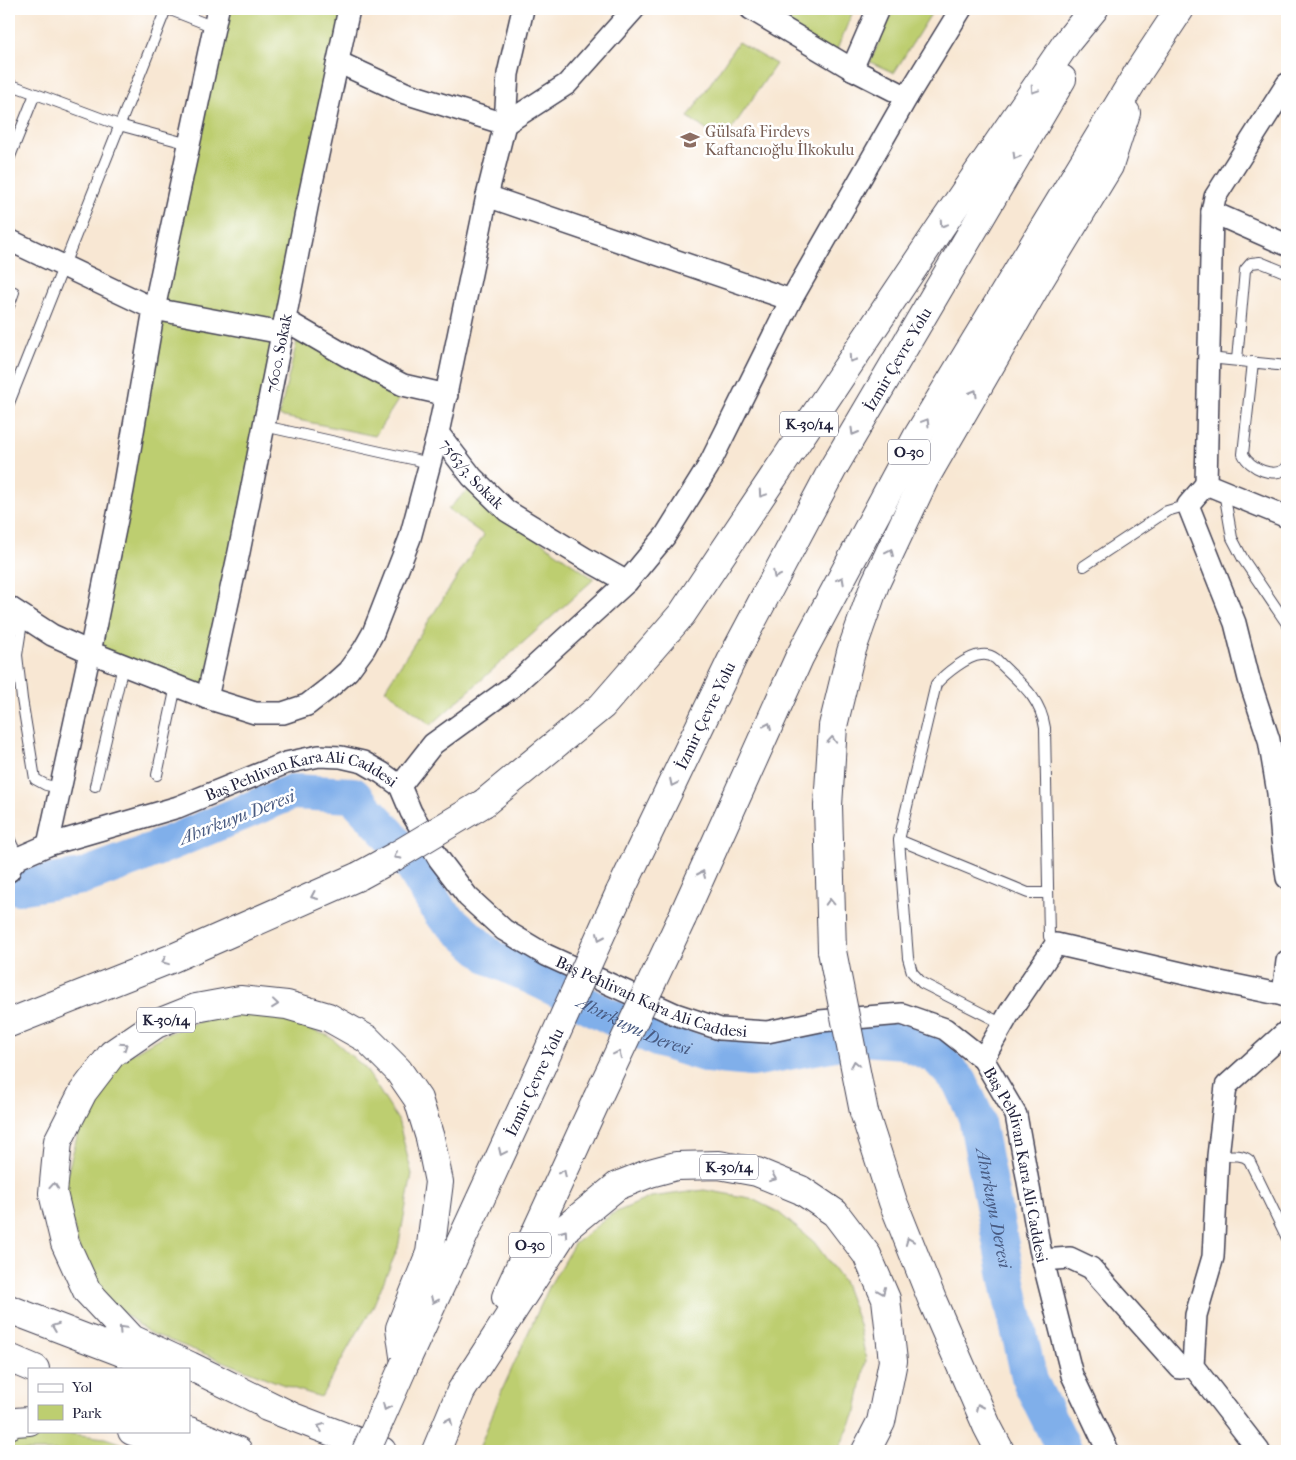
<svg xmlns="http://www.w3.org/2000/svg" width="1296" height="1460" viewBox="0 0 1296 1460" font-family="'IM FELL French Canon',serif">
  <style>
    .green { fill: #bdce70; stroke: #707856 }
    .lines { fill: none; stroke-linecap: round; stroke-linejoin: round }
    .river { stroke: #80afea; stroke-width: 36 }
    .service-casing { stroke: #424052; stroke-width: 12 }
    .minor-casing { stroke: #424052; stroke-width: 24 }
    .primary-casing { stroke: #424052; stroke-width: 30 }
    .motorway-casing { stroke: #424052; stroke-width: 30 }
    .service { stroke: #fff; stroke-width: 10 }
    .minor { stroke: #fff; stroke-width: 21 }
    .primary { stroke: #fff; stroke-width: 28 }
    .motorway { stroke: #fff; stroke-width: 28 }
    .motorway-bridge-casing { stroke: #424052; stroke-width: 30; stroke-linecap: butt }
    .motorway-bridge { stroke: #fff; stroke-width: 28 }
    .oneway { stroke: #9c9ca7 }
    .labels { text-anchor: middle; stroke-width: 5; stroke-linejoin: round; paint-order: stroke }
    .shield { fill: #fff; stroke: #646476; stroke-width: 1 }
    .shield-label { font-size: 15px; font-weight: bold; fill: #22223b }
    .education-label { font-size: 16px; fill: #785e54; stroke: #fff; text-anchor: start }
    .street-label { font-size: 16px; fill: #22223b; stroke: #fff }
    .water-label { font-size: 18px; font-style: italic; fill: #485a81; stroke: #fff }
  </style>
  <rect width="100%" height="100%" fill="#fff"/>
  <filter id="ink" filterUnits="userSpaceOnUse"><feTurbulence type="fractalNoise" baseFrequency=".02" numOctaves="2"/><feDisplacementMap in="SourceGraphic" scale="10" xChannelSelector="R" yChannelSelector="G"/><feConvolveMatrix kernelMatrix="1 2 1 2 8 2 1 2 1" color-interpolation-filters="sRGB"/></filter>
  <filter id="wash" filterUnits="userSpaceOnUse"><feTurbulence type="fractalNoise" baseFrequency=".0096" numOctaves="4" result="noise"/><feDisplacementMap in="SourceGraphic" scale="20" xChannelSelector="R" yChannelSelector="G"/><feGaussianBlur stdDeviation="1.12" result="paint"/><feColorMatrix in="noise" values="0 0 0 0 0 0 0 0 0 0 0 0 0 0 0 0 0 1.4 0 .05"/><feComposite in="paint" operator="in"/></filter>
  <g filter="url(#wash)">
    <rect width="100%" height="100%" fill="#f8e7d3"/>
    <path class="green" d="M 218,9 L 345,9 L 205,687 L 87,643 Z
      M 760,9 L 854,9 L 835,54 Z
      M 894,9 L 934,9 L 894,73 L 870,62 Z
      M 738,42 L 776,64 L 723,142 L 688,117 Z
      M 300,329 L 400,397 L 375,436 L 279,416 Z
      M 468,490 L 594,579 L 431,725 L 385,689 L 484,535 L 448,509 Z
      M 227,1011 L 280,1019 L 329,1036 L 365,1068 L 398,1120 L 412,1174 L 398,1248 L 372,1309 L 351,1343 L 321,1397 L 292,1388 L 148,1332 L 111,1303 L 82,1262 L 64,1186 L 83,1114 L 121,1060 L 164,1035 Z
      M 704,1190 L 750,1198 L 778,1212 L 814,1242 L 843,1281 L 859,1324 L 866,1360 L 856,1411 L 838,1451 L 478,1451 L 502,1390 L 550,1285 L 574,1244 L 612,1214 L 651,1197 Z
      M 56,1432 L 105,1438 L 142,1451 L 9,1451 L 9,1442 Z"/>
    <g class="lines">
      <path class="river" id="s1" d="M 9,885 L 18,887 L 82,877 L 139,856 L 292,792 L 353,795 L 389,834 L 414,869 L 440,912 L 492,958 L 545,983 L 607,1015 L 657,1039 L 708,1055 L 752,1059 L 861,1038 L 904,1041 L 937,1057 L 960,1082 L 976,1117 L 1011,1297 L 1030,1381 L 1065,1451"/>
    </g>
  </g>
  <g filter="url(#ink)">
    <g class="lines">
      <g class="service-casing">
        <path id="service" d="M 168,9 L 214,27
          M 9,84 L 119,125 L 189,144
          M 9,159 L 35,94
          M 9,306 L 14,292
          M 1209,358 L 1287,366
          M 1237,360 L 1245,270 L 1251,263 L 1260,262 L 1287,273
          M 1253,362 L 1243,454 C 1249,468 1275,480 1287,467
          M 9,403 L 166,9
          M 264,426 L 430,463
          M 1224,492 L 1232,538 L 1243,559 L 1287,624
          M 1084,566 L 1167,511 L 1188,505
          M 23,616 L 17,655 L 22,699 L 35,779 L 46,785 L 60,788
          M 9,628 L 21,628
          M 157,775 L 176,686
          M 95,786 L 123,666
          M 9,838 L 18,858
          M 899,840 L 1028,893 L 1048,893
          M 1003,1024 L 922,983 L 912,972 L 908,958 L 899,840 L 936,684 C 945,674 967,656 981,655 C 987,654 992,656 996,659 C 1018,682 1040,695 1045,728 L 1049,937 L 1056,944
          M 1218,1156 C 1229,1156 1241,1153 1249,1160 L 1287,1238"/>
      </g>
      <g class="minor-casing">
        <g id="minor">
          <path d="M 751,9 L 852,69 L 907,97"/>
          <path id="s2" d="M 338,62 L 405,93 L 505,124 L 487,196 L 438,433 L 472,477 L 507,511 L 586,559 L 627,582 L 665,536 L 708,467 L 791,300"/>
          <path d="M 852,69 L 878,9"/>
          <path d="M 1287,84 L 1215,197 L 1212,212 L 1206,484 L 1287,517"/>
          <path d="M 505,124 L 567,84 L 634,9"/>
          <path d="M 505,124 L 508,74 L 523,9"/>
          <path d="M 487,196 L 791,300 L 907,97 L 961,9"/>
          <path d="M 1212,212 L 1287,245"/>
          <path d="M 9,240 L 154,309 L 282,333"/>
          <path d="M 285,320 L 347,356 L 403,385 L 447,395"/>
          <path d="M 1206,484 L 1188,505 L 1235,623 L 1249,679 L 1269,740 L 1278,793 L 1282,840 L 1287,878"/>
          <path d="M 9,607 L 52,635 L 90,652 L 207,698 L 255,713 L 283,713 L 307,705 L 329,688 L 348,671 L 364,649 L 373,633 L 410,538 L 438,433"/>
          <path id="s3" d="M 207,698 L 239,552 L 310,192 L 349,9"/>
          <path d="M 400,786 L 433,744 L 513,686 L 627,582"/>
          <path d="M 48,845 L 90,652 L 123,490 L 154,309 L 218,9"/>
          <path id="s4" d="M 9,871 L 11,866 L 18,858 L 48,845 L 178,807 L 286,763 L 319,756 L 341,757 L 363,762 L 382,773 L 400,786 L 411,812 L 439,859 L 468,897 L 504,930 L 546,955 L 675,1014 L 720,1029 L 767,1032 L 820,1021 L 902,1014 L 945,1029 L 983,1059 L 1016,1115 L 1040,1249 L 1072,1375 L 1108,1451"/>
          <path d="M 1287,961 L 1283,995 L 1287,997"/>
          <path d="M 983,1059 L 1010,1012 L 1056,944 L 1220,982 L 1283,995"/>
          <path d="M 1043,1260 L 1070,1258 L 1091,1268 L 1180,1368 L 1193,1366"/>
          <path d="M 1259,1451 L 1193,1366 L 1196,1315 L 1213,1257 L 1218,1156 L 1226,1086 L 1287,1031"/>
        </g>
      </g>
      <g class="primary-casing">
        <path id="primary" d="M 9,1309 L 166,1369
          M 9,1358 L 35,1369
          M 267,1407 L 382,1451
          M 189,1431 L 238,1451"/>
      </g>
      <g class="motorway-casing">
        <g id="motorway">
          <path d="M 484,803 L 602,706 L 682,614 L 940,228 L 1067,42 L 1094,9"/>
          <path id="s5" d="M 620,892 L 734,655 L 832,470 L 1062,79"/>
          <path d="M 682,918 L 799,658 L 917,437 L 1139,71 L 1180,9"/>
          <path d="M 832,951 L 828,806 L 833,726 L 851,652 L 875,584 L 924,480 L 1039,281 L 1109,166 L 1126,113"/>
          <path d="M 9,1023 L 173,958 L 359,876"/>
          <path d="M 864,1112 L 893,1202 L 933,1302 L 987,1426 L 1000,1451"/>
          <path d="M 506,1297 L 597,1099"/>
          <path d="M 405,1363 L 537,1076"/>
          <path d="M 289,1415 L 190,1366 L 132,1339 L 87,1291 L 65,1243 L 53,1193 L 58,1141 L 83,1092 L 112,1054 L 156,1024 L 196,1008 L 240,1000 L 287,1005 L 328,1017 L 367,1039 L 398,1070 L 418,1099 L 430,1138 L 439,1182 L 430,1253 L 400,1328 L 405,1363"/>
          <path d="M 9,1425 L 15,1422 L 29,1421"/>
          <path d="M 132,1431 L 193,1451"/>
          <path d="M 436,1451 L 461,1391 L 567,1227 L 617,1186 L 650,1173 L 676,1166 L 719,1165 L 757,1172 L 801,1190 L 835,1213 L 867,1255 L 886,1299 L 893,1361 L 881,1422 L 866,1451"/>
        </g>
      </g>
      <use href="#service" class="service"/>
      <use href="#minor" class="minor"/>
      <use href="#primary" class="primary"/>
      <use href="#motorway" class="motorway"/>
      <g class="motorway-bridge-casing">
        <path id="motorway-bridge" d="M 359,876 L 394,857 L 484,803
          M 832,951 L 864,1112
          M 537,1076 L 620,892
          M 597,1099 L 682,918
          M 366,1451 L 405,1363"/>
      </g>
      <use href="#motorway-bridge" class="motorway-bridge"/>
    </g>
    <defs><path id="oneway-chevron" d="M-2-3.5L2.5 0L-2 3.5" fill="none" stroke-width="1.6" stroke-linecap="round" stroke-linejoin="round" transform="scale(1.25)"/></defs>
    <g class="oneway">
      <use href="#oneway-chevron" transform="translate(1034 90) rotate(124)"/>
      <use href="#oneway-chevron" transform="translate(1016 156) rotate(120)"/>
      <use href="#oneway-chevron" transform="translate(943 224) rotate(124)"/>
      <use href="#oneway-chevron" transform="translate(852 359) rotate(124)"/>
      <use href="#oneway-chevron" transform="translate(974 393) rotate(-60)"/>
      <use href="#oneway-chevron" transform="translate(926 422) rotate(-59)"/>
      <use href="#oneway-chevron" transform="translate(854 432) rotate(120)"/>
      <use href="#oneway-chevron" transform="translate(762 494) rotate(124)"/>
      <use href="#oneway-chevron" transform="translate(890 552) rotate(-65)"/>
      <use href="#oneway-chevron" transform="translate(776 575) rotate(118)"/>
      <use href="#oneway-chevron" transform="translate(841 580) rotate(-62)"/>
      <use href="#oneway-chevron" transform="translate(768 726) rotate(-66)"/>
      <use href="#oneway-chevron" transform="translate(832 740) rotate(-86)"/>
      <use href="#oneway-chevron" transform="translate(673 783) rotate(116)"/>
      <use href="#oneway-chevron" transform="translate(397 856) rotate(150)"/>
      <use href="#oneway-chevron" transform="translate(702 874) rotate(-66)"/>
      <use href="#oneway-chevron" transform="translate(314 896) rotate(156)"/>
      <use href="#oneway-chevron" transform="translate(830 902) rotate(-92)"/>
      <use href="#oneway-chevron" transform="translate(600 937) rotate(114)"/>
      <use href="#oneway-chevron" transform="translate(165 961) rotate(158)"/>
      <use href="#oneway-chevron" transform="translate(275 1004) rotate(6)"/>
      <use href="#oneway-chevron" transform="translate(124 1046) rotate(-34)"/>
      <use href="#oneway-chevron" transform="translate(618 1054) rotate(-65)"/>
      <use href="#oneway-chevron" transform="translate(855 1064) rotate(-101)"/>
      <use href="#oneway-chevron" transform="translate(502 1152) rotate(115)"/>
      <use href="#oneway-chevron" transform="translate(563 1173) rotate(-65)"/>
      <use href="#oneway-chevron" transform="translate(773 1178) rotate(22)"/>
      <use href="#oneway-chevron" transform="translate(54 1186) rotate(-86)"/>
      <use href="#oneway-chevron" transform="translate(564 1233) rotate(-55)"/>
      <use href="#oneway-chevron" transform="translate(909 1241) rotate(-112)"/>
      <use href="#oneway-chevron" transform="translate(882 1291) rotate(67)"/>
      <use href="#oneway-chevron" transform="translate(434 1300) rotate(115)"/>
      <use href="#oneway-chevron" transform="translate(55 1327) rotate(-159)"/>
      <use href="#oneway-chevron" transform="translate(122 1329) rotate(-133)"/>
      <use href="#oneway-chevron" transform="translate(386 1407) rotate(114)"/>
      <use href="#oneway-chevron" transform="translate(979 1407) rotate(-114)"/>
      <use href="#oneway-chevron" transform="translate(449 1421) rotate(-67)"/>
      <use href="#oneway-chevron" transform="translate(321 1427) rotate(-159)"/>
    </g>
  </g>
  <defs>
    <g id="school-bare" transform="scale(1.5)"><path d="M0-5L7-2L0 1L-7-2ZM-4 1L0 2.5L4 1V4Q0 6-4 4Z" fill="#8d6e63" stroke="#fff" stroke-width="2.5" paint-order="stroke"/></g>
  </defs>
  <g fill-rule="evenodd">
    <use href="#school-bare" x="690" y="140"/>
  </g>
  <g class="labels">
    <g class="shield">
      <rect x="780" y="411.5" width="58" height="25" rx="4"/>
      <rect x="888" y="439.5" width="42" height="25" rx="4"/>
      <rect x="137" y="1007.5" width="58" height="25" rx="4"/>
      <rect x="700" y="1154.5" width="58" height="25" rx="4"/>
      <rect x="509" y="1232.5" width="42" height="25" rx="4"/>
    </g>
    <g class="shield-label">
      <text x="809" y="429">K-30/14</text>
      <text x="909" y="457">O-30</text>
      <text x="166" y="1025">K-30/14</text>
      <text x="729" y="1172">K-30/14</text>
      <text x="530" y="1250">O-30</text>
    </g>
    <g class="education-label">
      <text x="705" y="137">Gülsafa Firdevs<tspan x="705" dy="18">Kaftancıoğlu İlkokulu</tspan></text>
    </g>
    <g class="street-label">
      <text dy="6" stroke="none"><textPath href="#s3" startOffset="352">7600. Sokak</textPath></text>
      <text dy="6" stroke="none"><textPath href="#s5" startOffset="601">İzmir Çevre Yolu</textPath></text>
      <text dy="6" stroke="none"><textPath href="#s2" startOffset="548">7563/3. Sokak</textPath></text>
      <text dy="6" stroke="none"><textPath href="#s5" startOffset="196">İzmir Çevre Yolu</textPath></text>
      <text dy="6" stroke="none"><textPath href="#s4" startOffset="316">Baş Pehlivan Kara Ali Caddesi</textPath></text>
      <text dy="6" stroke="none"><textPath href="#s4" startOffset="766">Baş Pehlivan Kara Ali Caddesi</textPath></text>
      <text transform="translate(534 1082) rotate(-65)" y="6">İzmir Çevre Yolu</text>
      <text dy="6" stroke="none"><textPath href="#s4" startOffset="1231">Baş Pehlivan Kara Ali Caddesi</textPath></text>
    </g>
    <g class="water-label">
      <text transform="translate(237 817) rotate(-21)" y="6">Ahırkuyu Deresi</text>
      <text dy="6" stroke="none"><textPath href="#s1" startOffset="735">Ahırkuyu Deresi</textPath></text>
      <text dy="6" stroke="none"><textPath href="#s1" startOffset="1215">Ahırkuyu Deresi</textPath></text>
    </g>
  </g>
  <rect width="1296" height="1460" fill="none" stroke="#fff" stroke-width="30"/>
  <rect x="28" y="1368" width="162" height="65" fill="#ffffff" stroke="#a7a7b1"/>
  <rect x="38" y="1384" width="25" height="8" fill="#ffffff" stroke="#a7a7b1"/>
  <text x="72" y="1392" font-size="15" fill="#22223b">Yol</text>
  <rect x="38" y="1405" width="25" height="15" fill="#bdce70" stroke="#a7a7b1"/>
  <text x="72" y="1418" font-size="15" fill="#22223b">Park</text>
</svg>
